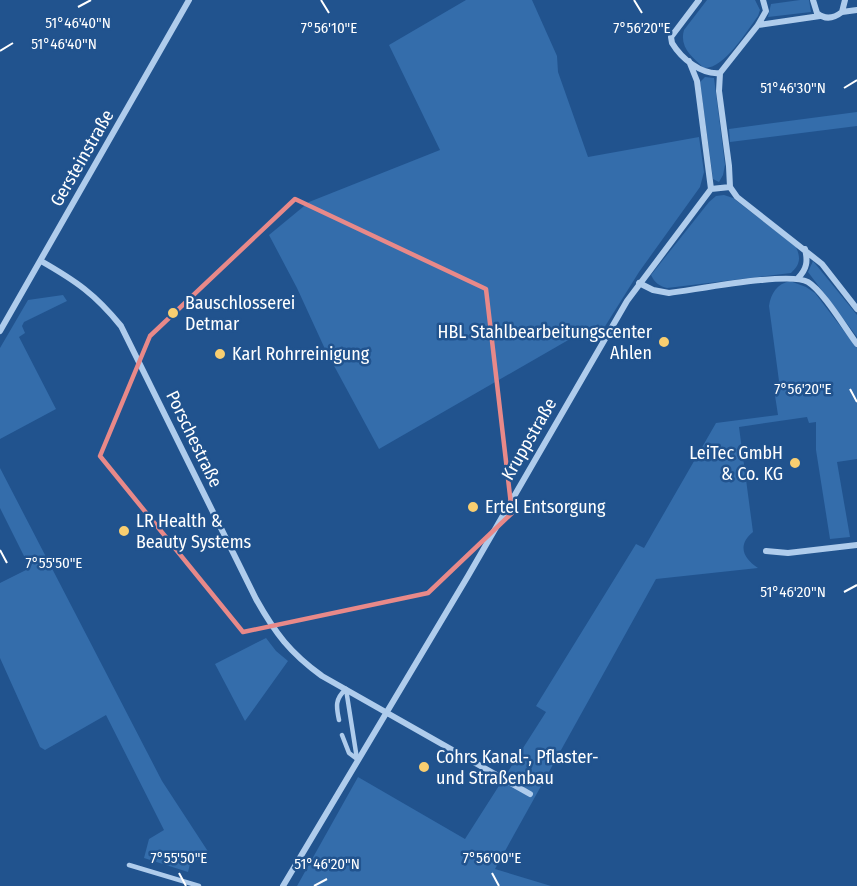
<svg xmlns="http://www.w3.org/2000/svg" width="857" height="886" viewBox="0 0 857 886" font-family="'Fira Sans Condensed',sans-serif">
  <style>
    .green { fill: #346dab }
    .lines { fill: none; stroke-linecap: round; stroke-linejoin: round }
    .lane { stroke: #afccec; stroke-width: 4.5 }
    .street { stroke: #afccec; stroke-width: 6 }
    .marked { fill: none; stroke: #e88989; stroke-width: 4.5; stroke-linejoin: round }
    .ticks { fill: none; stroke: #fff; stroke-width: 2 }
    .poi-dot { fill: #f9ce70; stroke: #21538e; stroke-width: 2 }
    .labels { text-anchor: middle; stroke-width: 5; stroke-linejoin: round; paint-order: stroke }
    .street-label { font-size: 18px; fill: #fff; stroke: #21538e }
    .poi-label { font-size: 18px; fill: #fff; stroke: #21538e; text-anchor: start }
    .ticks-label { font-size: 15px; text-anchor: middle; fill: #fff; stroke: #21538e; stroke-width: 5; stroke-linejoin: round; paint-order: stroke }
  </style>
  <rect width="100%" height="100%" fill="#21538e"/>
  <path class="green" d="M 466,0 L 532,0 L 557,56 L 558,72 L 588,157 L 699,137 L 704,172 L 700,187 L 639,272 L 594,344 L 577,335 L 379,449 L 325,349 L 297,288 L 269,235 L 309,202 L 440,150 L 389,45 Z
    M 707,0 L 755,0 L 760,10 L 758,16 C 747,31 724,69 704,68 C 692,57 679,47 684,30 Z
    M 800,0 L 809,0 L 811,12 L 768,17 L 771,4 Z
    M 705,77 L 714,78 L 725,165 L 723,175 L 719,182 L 713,179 L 700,82 Z
    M 857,112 L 857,126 L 730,142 L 729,129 Z
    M 724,195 L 733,198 L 796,247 C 801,258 800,265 791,273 L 667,288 C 659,286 655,283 651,275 L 709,202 L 716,196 Z
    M 813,261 L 857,315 L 857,337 L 808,272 Z
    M 790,281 L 806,287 L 815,293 L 857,348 L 857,459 L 837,462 L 850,537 L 830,539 L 816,450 L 816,422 L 809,423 L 807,417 L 739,427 L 753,532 C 737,545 743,558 758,568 L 656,579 L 495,869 L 551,886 L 297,886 L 358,777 L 465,839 L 546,712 L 536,706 L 636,544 L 644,548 L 716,423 L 778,415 L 774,389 L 779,381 L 769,306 C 771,293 777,284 790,281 Z
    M 63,295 L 67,301 L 24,322 L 22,326 L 25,333 L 19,337 L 56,409 L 0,439 L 0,348 L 28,300 Z
    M 0,468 L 162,781 L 209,853 L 190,864 L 188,872 L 144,858 L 149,839 L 164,830 L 106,715 L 45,750 L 40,747 L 0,658 L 0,583 L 30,568 L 0,508 Z
    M 266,638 L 276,651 L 288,661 L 245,721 L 215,664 Z"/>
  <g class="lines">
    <path class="lane" d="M 339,720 C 336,706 335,699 346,689 L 357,759 L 349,753 L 342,735
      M 129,865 L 199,886"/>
    <path class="street" d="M 699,0 L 671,37 L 672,43 C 681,58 701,75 720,73
      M 813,0 L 817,13 C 825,20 833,19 842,12 L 845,0
      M 842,12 L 857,10
      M 758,25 L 820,16
      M 689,61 L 697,81 L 711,189
      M 730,187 L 729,166 L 719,91 L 720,73 L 758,25 L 766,11 L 763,0
      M 730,187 L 737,197 L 822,264 L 857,309
      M 41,261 C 76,281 95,294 121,326 L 256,599 C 275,633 290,653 322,676 L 530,794
      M 798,278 C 807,269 808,261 805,249
      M 639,283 L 653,290 L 669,293 C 695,290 790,271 808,282 C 823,291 845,328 857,344
      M 0,331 L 189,0
      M 766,551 L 788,553 L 857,545
      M 283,886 L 468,576 L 627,301 L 711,189 L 730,187"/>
  </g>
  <path class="marked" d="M 295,199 L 486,289 L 512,513 L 428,593 L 243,632 L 100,456 L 150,336 Z"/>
  <path class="ticks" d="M 321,0 L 329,13M 634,0 L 642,13M 78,7 L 91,0M 0,51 L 13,43M 844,88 L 857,80M 850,389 L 857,402M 0,550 L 7,563M 844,592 L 857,585M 179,873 L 186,886M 492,873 L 499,886M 314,886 L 327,879"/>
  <g class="poi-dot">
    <circle cx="173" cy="313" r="6"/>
    <circle cx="664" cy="342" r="6"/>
    <circle cx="220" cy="354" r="6"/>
    <circle cx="795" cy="463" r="6"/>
    <circle cx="473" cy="507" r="6"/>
    <circle cx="124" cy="531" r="6"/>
    <circle cx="424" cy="767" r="6"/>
  </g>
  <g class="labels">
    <g class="street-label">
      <text transform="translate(82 158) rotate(-60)" y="6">Gersteinstraße</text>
      <text transform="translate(194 439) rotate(64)" y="6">Porschestraße</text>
      <text transform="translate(529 439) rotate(-60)" y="6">Kruppstraße</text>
    </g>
    <g class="poi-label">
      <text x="185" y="309">Bauschlosserei<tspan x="185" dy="21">Detmar</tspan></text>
      <text x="652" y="338" text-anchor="end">HBL Stahlbearbeitungscenter<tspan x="652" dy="21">Ahlen</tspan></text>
      <text x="232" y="360">Karl Rohrreinigung</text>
      <text x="783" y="459" text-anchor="end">LeiTec GmbH<tspan x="783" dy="21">&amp; Co. KG</tspan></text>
      <text x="485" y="513">Ertel Entsorgung</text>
      <text x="136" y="527">LR Health &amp;<tspan x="136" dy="21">Beauty Systems</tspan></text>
      <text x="436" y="763">Cohrs Kanal-, Pflaster-<tspan x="436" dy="21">und Straßenbau</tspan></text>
    </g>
  </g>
  <g class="ticks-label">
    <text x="78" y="28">51°46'40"N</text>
    <text x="329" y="33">7°56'10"E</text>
    <text x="642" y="33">7°56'20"E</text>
    <text x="64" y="49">51°46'40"N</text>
    <text x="793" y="93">51°46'30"N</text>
    <text x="803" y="394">7°56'20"E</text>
    <text x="54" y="568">7°55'50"E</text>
    <text x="793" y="597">51°46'20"N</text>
    <text x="179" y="863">7°55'50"E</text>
    <text x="492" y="863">7°56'00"E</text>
    <text x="327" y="869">51°46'20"N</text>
  </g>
</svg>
